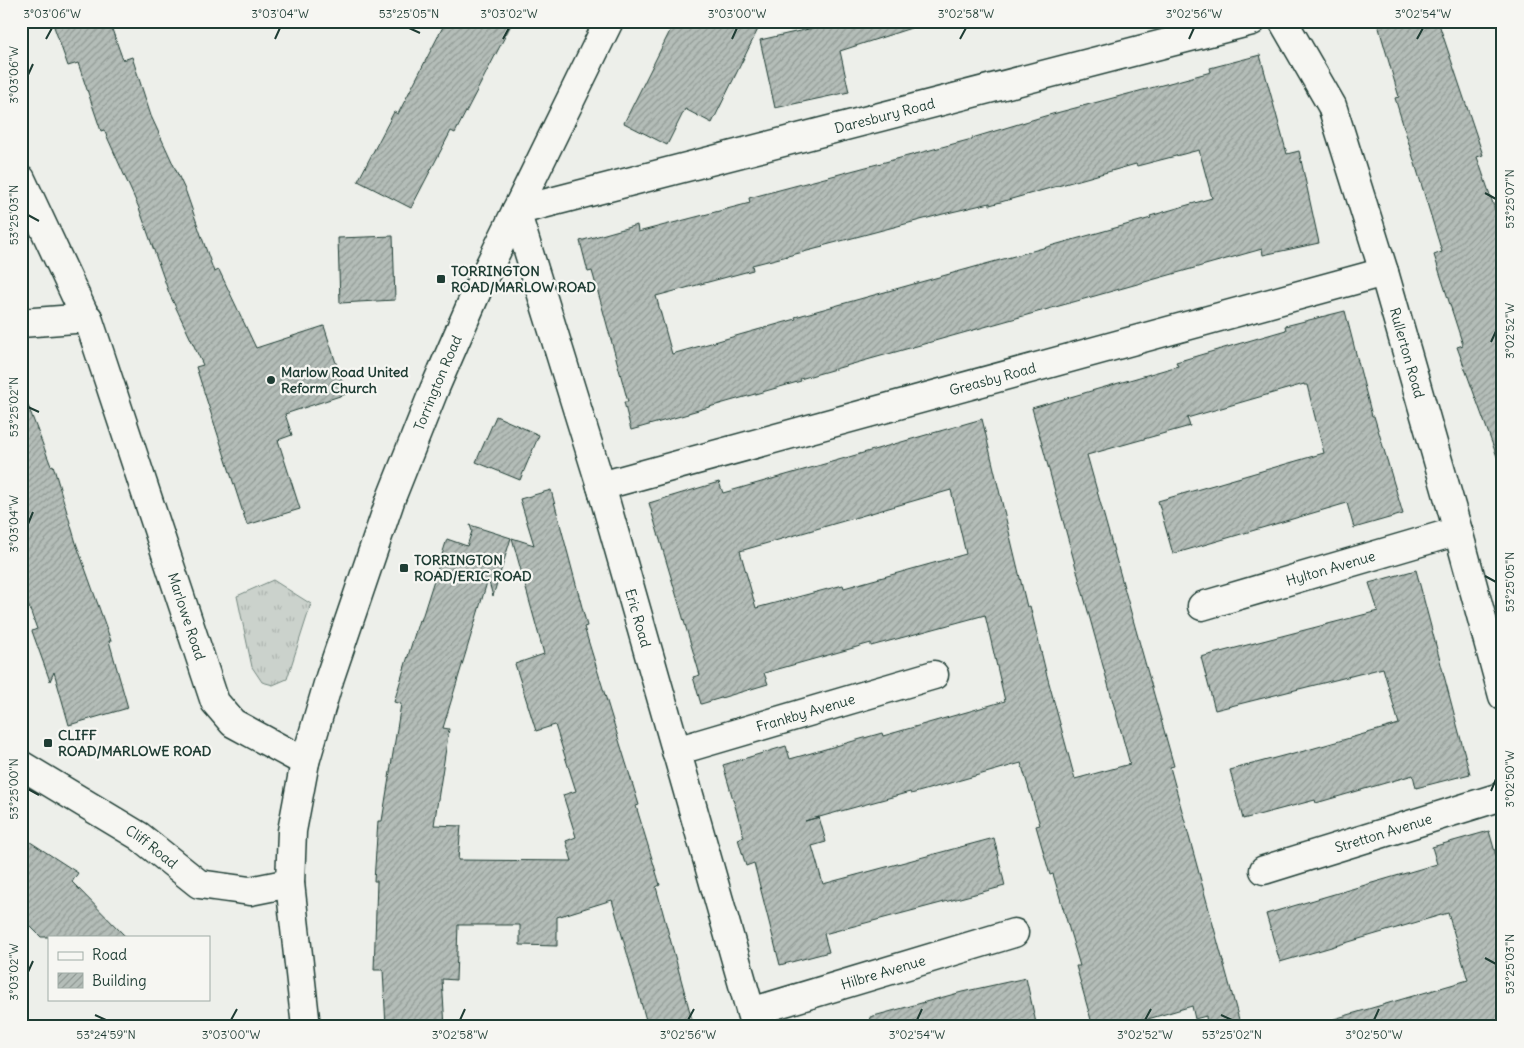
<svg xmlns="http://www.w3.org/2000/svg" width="1524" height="1048" viewBox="0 0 1524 1048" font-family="Delius,sans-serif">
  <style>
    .grass { fill: url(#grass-tufts); stroke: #758880 }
    .building { fill: url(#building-hatch); stroke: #1f3d34; fill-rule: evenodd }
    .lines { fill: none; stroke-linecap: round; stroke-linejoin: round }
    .minor-casing { stroke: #1f3d34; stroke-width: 31 }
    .tertiary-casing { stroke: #1f3d34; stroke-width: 31 }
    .minor { stroke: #f6f6f2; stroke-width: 28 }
    .tertiary { stroke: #f6f6f2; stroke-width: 28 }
    .ticks { fill: none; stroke: #1f3d34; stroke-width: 2 }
    .poi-dot { fill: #1f3d34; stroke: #f6f6f2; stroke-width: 2 }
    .labels { text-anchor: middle; stroke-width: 4.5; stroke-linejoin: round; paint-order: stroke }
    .street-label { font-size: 14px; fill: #1f3d34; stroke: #f6f6f2 }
    .poi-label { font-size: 14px; font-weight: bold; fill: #1f3d34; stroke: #f6f6f2; text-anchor: start }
    .neatline { fill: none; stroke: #1f3d34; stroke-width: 2 }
    .ticks-label { font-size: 12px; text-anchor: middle; fill: #1f3d34 }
  </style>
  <defs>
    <pattern id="grass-tufts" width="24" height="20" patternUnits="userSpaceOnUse" patternTransform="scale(1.25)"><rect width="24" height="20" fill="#cbd2cc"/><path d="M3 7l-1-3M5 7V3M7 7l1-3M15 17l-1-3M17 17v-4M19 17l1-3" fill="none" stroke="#aeb5b0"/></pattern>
    <pattern id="building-hatch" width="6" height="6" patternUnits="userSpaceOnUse" patternTransform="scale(1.25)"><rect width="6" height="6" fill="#b4bdb8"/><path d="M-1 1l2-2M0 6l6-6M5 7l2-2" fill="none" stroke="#929b96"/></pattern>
  </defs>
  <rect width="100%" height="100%" fill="#edefea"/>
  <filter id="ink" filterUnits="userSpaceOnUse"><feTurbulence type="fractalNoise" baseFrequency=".02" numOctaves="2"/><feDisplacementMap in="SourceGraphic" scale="10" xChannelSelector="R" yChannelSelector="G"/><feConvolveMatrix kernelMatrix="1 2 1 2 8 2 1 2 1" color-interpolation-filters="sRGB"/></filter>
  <g filter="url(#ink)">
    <path class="grass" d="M 273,580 L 311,604 L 287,679 L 273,685 L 262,682 L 252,667 L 237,596 Z"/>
    <path class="building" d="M 52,21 L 109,21 L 123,60 L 132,57 L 151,116 L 186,192 L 214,272 L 219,270 L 256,348 L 324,326 L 346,394 L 285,414 L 292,435 L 278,440 L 300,509 L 247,525 L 196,367 L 203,365 L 169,293 L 139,208 L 104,130 L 101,131 L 78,63 L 68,66 Z
      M 446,21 L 513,21 L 455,133 L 451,131 L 411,208 L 358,181 L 394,112 L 398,114 Z
      M 675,21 L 762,21 L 712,123 L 685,109 L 667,145 L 624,123 Z
      M 844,21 L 909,21 L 911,28 L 840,51 L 849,92 L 775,108 L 760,40 Z
      M 1377,21 L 1438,21 L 1483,155 L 1477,157 L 1503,233 L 1503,461 L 1499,462 L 1457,347 L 1463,345 L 1434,255 L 1442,252 L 1395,98 L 1399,97 Z
      M 1260,55 L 1287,154 L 1299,151 L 1319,243 L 1263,255 L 1262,249 L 849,365 L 800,379 L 801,381 L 688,413 L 688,414 L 631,430 L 624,402 L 628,402 L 601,303 L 592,271 L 588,272 L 580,241 L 637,225 L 638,232 L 750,203 L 749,198 L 972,139 L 972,138 L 1045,116 L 1211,72 L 1210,68 ZM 1199,150 L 1212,198 L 1150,216 L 1151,218 L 795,317 L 796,319 L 672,354 L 656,296 L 753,270 L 752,265 L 823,247 L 822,246 L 943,214 L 990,203 L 990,205 L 1136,164 L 1137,166 Z
      M 393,236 L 395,300 L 340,303 L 338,238 Z
      M 1345,311 L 1372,416 L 1374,416 L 1403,514 L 1354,528 L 1347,503 L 1173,554 L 1158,501 L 1324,453 L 1307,385 L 1304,385 L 1304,384 L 1187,418 L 1190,426 L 1087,455 L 1174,766 L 1170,767 L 1241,1027 L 1207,1027 L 1206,1016 L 1195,1019 L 1192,1006 L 1121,1027 L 1093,1027 L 1076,966 L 1080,966 L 1053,874 L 1050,875 L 1036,826 L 1040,825 L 1021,763 L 911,794 L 910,792 L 805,821 L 819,817 L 826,842 L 812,846 L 823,884 L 994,838 L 1005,886 L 824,934 L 829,952 L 780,965 L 754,863 L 746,866 L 738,839 L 744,837 L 723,765 L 786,746 L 790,759 L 882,733 L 883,736 L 1005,701 L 985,615 L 871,646 L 871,643 L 764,673 L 768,684 L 701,704 L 693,677 L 700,675 L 649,503 L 719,482 L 723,493 L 982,419 L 1027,607 L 1030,606 L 1046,672 L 1075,779 L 1130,764 L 1032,408 L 1178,366 L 1176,362 L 1286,330 L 1285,326 ZM 951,490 L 966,554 L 844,588 L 843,585 L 756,608 L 740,551 Z
      M 24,395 L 51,466 L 53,465 L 76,543 L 111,641 L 109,641 L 128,708 L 69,725 L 54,672 L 50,681 L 32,631 L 37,629 L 21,585 L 21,396 Z
      M 496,416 L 539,435 L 520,480 L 476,462 Z
      M 551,490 L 587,626 L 584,627 L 639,805 L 636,806 L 660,885 L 656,887 L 694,1027 L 648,1027 L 612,900 L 557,917 L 557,946 L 520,945 L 520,925 L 458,925 L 456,980 L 442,979 L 445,1027 L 386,1027 L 383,970 L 374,970 L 377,881 L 374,881 L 378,821 L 382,821 L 401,704 L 394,702 L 419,620 L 421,621 L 447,539 L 467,546 L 472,531 L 470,525 L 511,538 L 493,596 L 488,579 L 443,728 L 449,729 L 434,825 L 461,826 L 458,860 L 572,861 L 566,841 L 576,837 L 563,795 L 576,791 L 555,725 L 536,731 L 515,664 L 544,654 L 512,538 L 534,545 L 520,499 Z
      M 1416,570 L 1470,774 L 1416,788 L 1413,775 L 1316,803 L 1315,800 L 1243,819 L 1230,770 L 1290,754 L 1290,755 L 1399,724 L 1383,668 L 1215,710 L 1201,657 L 1378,611 L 1369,583 Z
      M 1489,831 L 1503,880 L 1503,1027 L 1335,1027 L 1334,1019 L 1468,980 L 1448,913 L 1280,962 L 1266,914 L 1437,864 L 1432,847 Z
      M 21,836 L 78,873 L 72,882 L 126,937 L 41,937 L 21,917 Z
      M 1026,978 L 1036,1023 L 1019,1027 L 872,1027 L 870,1017 L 962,992 Z"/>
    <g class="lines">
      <g class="minor-casing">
        <g id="minor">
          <path id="s1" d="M 1283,21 L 1332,106 L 1384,272 L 1458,531 L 1503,696"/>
          <path d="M 21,323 L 88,318"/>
          <path id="s2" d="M 601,486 L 1384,272"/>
          <path id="s3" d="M 1202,606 L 1458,531"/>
          <path id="s4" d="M 676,751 L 934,675"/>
          <path id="s5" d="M 1264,870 L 1503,796"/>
          <path id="s6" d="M 751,1012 L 1014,933"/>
          <path id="s7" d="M 755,1027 L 601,486 L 516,211 L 1252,21"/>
        </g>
      </g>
      <g class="tertiary-casing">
        <g id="tertiary">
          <path id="s8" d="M 21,179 L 85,316 L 88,318 L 215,702 L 233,723 L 305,762"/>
          <path id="s9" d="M 21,765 L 139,836 L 199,884 L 250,891 L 290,883"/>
          <path id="s10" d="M 306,1027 L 290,883 L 292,831 L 305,762 L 330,677 L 391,498 L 434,390 L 477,291 L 609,21"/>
        </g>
      </g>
      <use href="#minor" class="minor"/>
      <use href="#tertiary" class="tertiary"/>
    </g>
  </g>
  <path class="ticks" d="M 409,28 L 420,33M 46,39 L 52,28M 275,39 L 280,28M 503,39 L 509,28M 732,39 L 737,28M 960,39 L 966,28M 1189,39 L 1194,28M 1417,39 L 1423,28M 28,75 L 33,64M 1485,193 L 1496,199M 28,215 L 39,221M 1491,342 L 1496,331M 28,407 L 39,412M 28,524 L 33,512M 1485,576 L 1496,582M 28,789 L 39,795M 1491,791 L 1496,779M 1485,958 L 1496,964M 28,972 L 33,961M 95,1015 L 106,1020M 1221,1015 L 1232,1020M 231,1020 L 237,1009M 460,1020 L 465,1009M 688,1020 L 694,1009M 917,1020 L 922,1009M 1145,1020 L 1151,1009M 1374,1020 L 1379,1009"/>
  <g class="poi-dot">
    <rect x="436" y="274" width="10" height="10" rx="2.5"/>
    <circle cx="271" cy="380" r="5"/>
    <rect x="399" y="563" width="10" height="10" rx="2.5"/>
    <rect x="43" y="738" width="10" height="10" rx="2.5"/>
  </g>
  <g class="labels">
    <g class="street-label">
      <text dy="5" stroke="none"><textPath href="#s7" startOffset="1231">Daresbury Road</textPath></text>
      <text dy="5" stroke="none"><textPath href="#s1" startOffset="356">Rullerton Road</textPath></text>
      <text dy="5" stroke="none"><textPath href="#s2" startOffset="406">Greasby Road</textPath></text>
      <text dy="5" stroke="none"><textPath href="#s10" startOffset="669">Torrington Road</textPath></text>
      <text dy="5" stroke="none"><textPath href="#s3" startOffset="134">Hylton Avenue</textPath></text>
      <text dy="5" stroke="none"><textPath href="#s8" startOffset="469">Marlowe Road</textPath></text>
      <text transform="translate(638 618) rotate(74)" y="5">Eric Road</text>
      <text dy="5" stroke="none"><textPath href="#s4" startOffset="135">Frankby Avenue</textPath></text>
      <text dy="5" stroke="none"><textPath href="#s5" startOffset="125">Stretton Avenue</textPath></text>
      <text dy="5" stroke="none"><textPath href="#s9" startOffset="154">Cliff Road</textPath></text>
      <text dy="5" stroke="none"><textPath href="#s6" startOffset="138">Hilbre Avenue</textPath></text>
    </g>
    <g class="poi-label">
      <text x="451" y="276">TORRINGTON<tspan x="451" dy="16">ROAD/MARLOW ROAD</tspan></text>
      <text x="281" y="377">Marlow Road United<tspan x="281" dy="16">Reform Church</tspan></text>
      <text x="414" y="565">TORRINGTON<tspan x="414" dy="16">ROAD/ERIC ROAD</tspan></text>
      <text x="58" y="740">CLIFF<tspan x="58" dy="16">ROAD/MARLOWE ROAD</tspan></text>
    </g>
  </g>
  <rect width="1524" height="1048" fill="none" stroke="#f6f6f2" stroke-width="55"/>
  <rect x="48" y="936" width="162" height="65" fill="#f6f6f2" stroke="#a0aca6"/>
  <rect x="58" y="952" width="25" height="8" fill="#f6f6f2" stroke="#a0aca6"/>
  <text x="92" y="960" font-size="15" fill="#1f3d34">Road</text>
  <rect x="58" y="973" width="25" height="15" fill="url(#building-hatch)" stroke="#a0aca6"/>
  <text x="92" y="986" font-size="15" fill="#1f3d34">Building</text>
  <rect x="28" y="28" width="1468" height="992" class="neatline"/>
  <g class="ticks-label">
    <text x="52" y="18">3°03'06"W</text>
    <text x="280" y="18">3°03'04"W</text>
    <text x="409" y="18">53°25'05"N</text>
    <text x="509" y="18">3°03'02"W</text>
    <text x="737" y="18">3°03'00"W</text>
    <text x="966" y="18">3°02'58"W</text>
    <text x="1194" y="18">3°02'56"W</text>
    <text x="1423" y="18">3°02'54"W</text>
    <text transform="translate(14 75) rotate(-90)" y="4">3°03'06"W</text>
    <text transform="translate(1510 199) rotate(-90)" y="4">53°25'07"N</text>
    <text transform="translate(14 215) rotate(-90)" y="4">53°25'03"N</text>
    <text transform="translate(1510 331) rotate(-90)" y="4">3°02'52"W</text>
    <text transform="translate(14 407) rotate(-90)" y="4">53°25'02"N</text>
    <text transform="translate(14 524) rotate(-90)" y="4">3°03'04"W</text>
    <text transform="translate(1510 582) rotate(-90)" y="4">53°25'05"N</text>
    <text transform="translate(1510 779) rotate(-90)" y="4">3°02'50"W</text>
    <text transform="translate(14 789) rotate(-90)" y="4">53°25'00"N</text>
    <text transform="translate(1510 964) rotate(-90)" y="4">53°25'03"N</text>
    <text transform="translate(14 972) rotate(-90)" y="4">3°03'02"W</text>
    <text x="106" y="1039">53°24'59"N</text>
    <text x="231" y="1039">3°03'00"W</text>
    <text x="460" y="1039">3°02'58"W</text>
    <text x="688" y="1039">3°02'56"W</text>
    <text x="917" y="1039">3°02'54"W</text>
    <text x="1145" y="1039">3°02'52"W</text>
    <text x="1232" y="1039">53°25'02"N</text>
    <text x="1374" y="1039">3°02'50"W</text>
  </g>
</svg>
